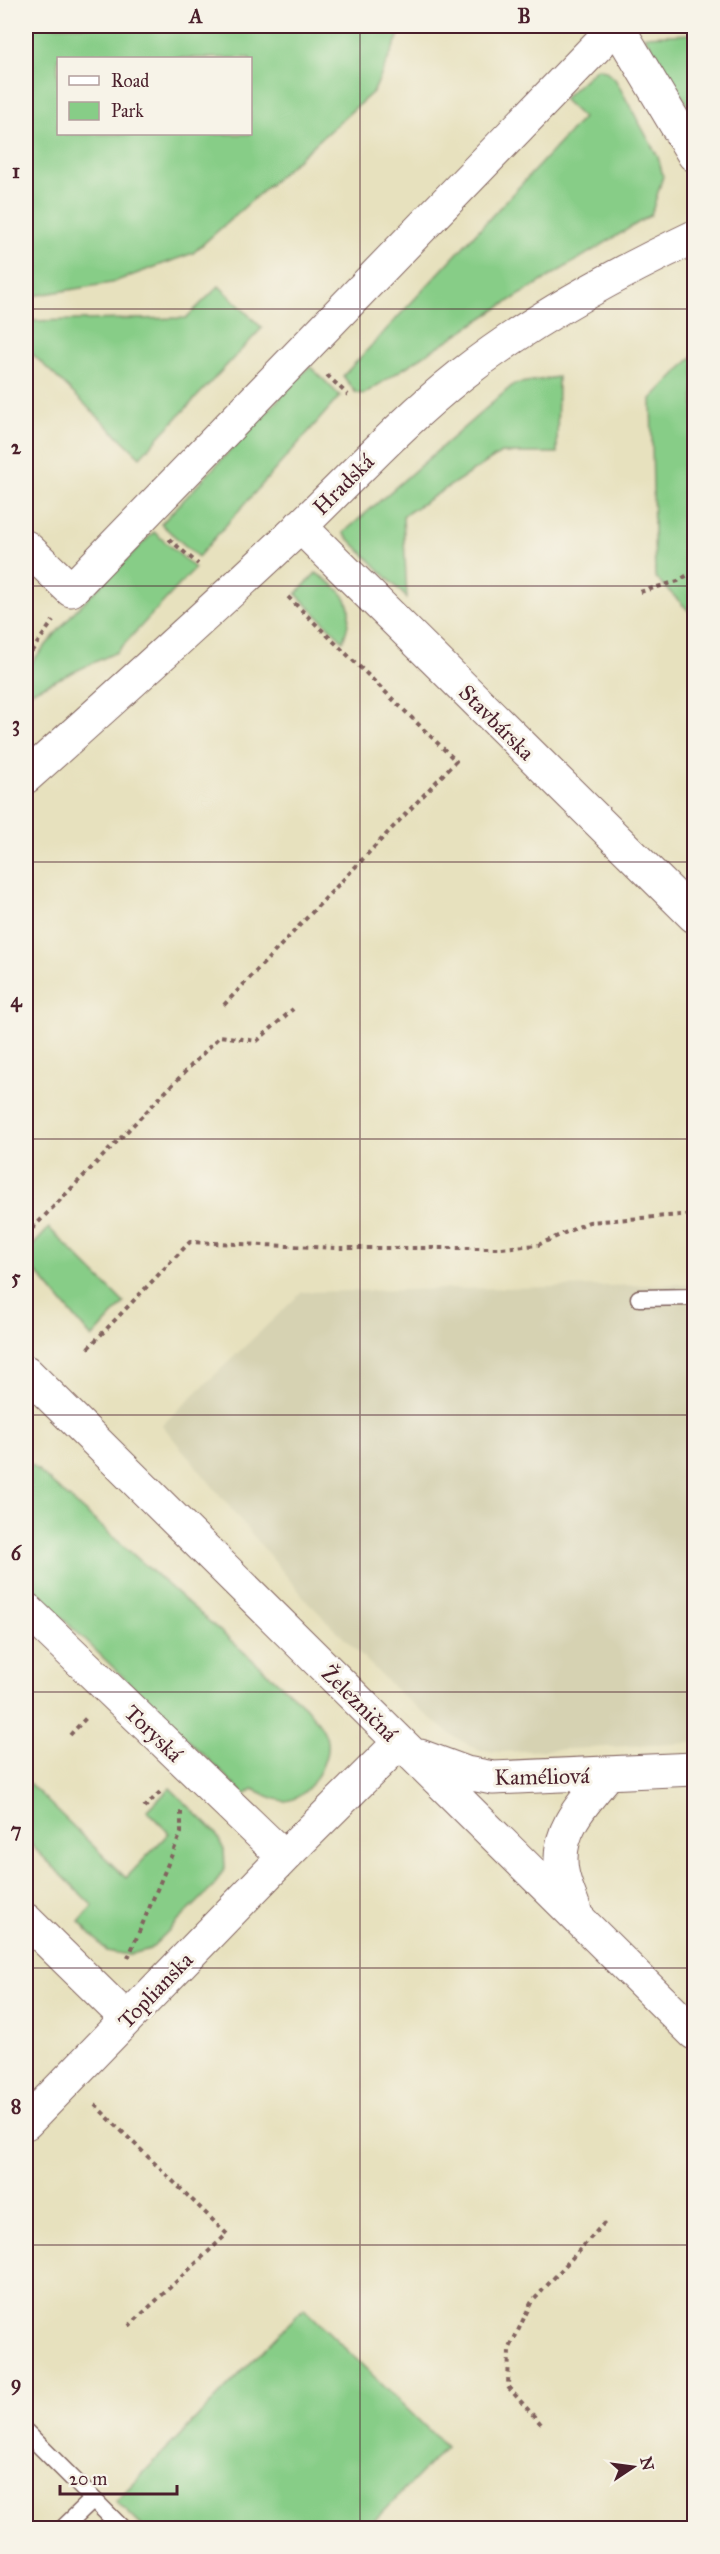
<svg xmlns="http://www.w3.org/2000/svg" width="720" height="2554" viewBox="0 0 720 2554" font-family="'IM FELL Great Primer',serif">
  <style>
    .built { fill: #d6d2b2 }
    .green { fill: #87cd87; stroke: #687659; stroke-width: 1.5; fill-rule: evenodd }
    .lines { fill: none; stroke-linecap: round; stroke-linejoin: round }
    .service-casing { stroke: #81635e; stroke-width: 19 }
    .minor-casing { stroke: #81635e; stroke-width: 35 }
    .path { stroke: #81635e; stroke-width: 4; stroke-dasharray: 4.5 4.5; stroke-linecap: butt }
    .service { stroke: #fff; stroke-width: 16 }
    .minor { stroke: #fff; stroke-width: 33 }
    .grid { fill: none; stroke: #4a1f2b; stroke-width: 1.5; stroke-opacity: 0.55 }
    .labels { text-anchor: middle; stroke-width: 6; stroke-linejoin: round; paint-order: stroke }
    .street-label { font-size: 22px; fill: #4a1f2b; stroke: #f7f3e8 }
    .neatline { fill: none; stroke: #4a1f2b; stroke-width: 2 }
    .grid-label { font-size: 20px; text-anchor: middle; font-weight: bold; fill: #4a1f2b }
  </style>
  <rect width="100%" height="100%" fill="#f7f3e8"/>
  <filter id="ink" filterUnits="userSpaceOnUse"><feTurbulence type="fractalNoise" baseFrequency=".0167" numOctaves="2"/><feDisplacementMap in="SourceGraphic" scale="12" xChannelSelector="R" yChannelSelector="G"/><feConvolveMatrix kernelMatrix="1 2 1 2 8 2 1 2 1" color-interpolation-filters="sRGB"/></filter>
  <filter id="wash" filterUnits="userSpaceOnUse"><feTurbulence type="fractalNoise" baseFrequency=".008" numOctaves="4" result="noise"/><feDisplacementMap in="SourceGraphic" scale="24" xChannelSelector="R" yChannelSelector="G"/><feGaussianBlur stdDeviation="1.35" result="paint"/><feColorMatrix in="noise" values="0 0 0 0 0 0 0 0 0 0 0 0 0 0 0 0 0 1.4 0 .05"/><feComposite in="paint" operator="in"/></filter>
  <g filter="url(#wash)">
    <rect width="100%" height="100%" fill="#e7e1be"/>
    <path class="built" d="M 694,1284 L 694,1743 L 503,1752 L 480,1751 L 453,1736 L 399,1693 L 307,1601 L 162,1425 L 302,1292 Z"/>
    <path class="green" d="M 26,26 L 403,26 L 374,91 L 193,253 L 111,283 L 26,297 ZM 250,58 L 250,134 L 58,134 L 58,58 Z
      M 694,34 L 694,115 L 644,36 Z
      M 597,68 L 605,70 L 615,79 L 658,157 L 663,176 L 651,215 L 498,308 L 364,394 L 356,393 L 343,376 L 583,118 L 563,99 Z
      M 219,286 L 262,328 L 140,457 L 26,348 L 26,321 L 186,318 Z
      M 694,355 L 694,616 L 655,577 L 651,399 Z
      M 310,366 L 340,396 L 198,557 L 161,524 Z
      M 558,377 L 557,453 L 501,453 L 403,516 L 407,598 L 343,533 L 514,384 Z
      M 154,532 L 195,568 L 117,652 L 26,694 L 26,669 L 74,612 Z
      M 316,573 C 348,594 357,604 343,641 L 296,594 Z
      M 49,1228 L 124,1303 L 92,1338 L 40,1276 L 26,1262 L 26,1253 Z
      M 26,1460 L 305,1706 C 313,1716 326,1729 327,1742 C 330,1763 307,1801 284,1801 C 273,1800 262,1793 253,1789 L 245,1795 L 26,1583 Z
      M 26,1780 L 126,1878 L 169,1833 L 147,1811 L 170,1788 L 215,1832 L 224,1850 L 225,1867 L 214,1886 L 150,1949 L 128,1955 L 107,1951 L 79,1922 L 93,1906 L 26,1840 Z
      M 304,2308 L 446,2447 L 367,2528 L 144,2528 L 116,2501 Z"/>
  </g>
  <g filter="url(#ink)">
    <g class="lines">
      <g class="service-casing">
        <path id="service" d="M 639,1298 L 694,1297
          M 26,2432 L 122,2528
          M 63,2528 L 93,2499"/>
      </g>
      <g class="minor-casing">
        <path id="minor" d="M 617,26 L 694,155
          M 300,526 L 694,916
          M 26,547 L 71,590 L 600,43 L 610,26
          M 26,777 C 118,695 210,612 300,527 C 353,476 403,421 461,375 C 531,320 614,275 694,237
          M 26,1372 L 694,2033
          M 26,1609 L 284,1857
          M 420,1756 L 466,1773 L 493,1778 L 694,1769
          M 575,1911 C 571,1898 564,1885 562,1871 C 555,1831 584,1802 608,1774
          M 26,1920 L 127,2019
          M 26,2123 L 284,1857 L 400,1742"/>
      </g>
      <path class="path" d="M 327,375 L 348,395
        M 169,539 L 198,564
        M 640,592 L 678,581 L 694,571
        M 26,659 L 53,621
        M 224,1005 L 456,761 L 285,594
        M 26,1235 L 220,1036 L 257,1041 L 293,1009
        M 88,1348 L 190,1242 L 338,1248 L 501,1248 L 538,1245 L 589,1222 L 694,1214
        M 70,1735 L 87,1717
        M 144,1808 L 162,1790
        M 128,1958 L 181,1833 L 181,1809
        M 95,2105 L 227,2234 L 129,2326
        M 541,2424 L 508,2387 L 509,2350 L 531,2303 L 606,2221"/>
      <use href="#service" class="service"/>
      <use href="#minor" class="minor"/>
    </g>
  </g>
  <path class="grid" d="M 360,26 L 360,2528M 26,309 L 694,309M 26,586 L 694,586M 26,862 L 694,862M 26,1139 L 694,1139M 26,1415 L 694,1415M 26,1692 L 694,1692M 26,1968 L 694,1968M 26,2245 L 694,2245"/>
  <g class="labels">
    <g class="street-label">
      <text transform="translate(343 484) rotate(-45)" y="8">Hradská</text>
      <text transform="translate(497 722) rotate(45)" y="8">Stavbárska</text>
      <text transform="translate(360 1703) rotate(45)" y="8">Železničná</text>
      <text transform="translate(154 1733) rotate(44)" y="8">Toryská</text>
      <text transform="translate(542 1776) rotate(-1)" y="8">Kaméliová</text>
      <text transform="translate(155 1990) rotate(-46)" y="8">Toplianska</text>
    </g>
  </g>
  <rect width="720" height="2554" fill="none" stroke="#f7f3e8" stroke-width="66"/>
  <rect x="57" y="57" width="195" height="78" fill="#f7f3e8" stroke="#b29e9c" stroke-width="1.5"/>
  <rect x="69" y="76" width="30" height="9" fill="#ffffff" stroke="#b29e9c" stroke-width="1.5"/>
  <text x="111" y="87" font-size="18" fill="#4a1f2b">Road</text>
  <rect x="69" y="102" width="30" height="18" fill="#87cd87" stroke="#b29e9c" stroke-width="1.5"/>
  <text x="111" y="117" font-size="18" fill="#4a1f2b">Park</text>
  <g transform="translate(633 2467) rotate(77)" stroke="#f7f3e8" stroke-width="4.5" paint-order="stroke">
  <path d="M0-4.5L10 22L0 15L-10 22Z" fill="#4a1f2b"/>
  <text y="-9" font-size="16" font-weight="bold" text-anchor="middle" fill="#4a1f2b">N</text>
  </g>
  <path d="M60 2485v9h117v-9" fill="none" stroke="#4a1f2b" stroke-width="3"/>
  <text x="69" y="2485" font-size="18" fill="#4a1f2b" stroke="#f7f3e8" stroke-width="4.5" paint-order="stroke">20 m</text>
  <rect x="33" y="33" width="654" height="2488" class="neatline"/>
  <g class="grid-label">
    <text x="196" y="23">A</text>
    <text x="524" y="23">B</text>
    <text x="16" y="178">1</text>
    <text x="16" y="454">2</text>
    <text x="16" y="731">3</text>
    <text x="16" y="1007">4</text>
    <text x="16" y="1284">5</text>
    <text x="16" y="1560">6</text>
    <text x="16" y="1837">7</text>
    <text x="16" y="2113">8</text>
    <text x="16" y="2390">9</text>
  </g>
</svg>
